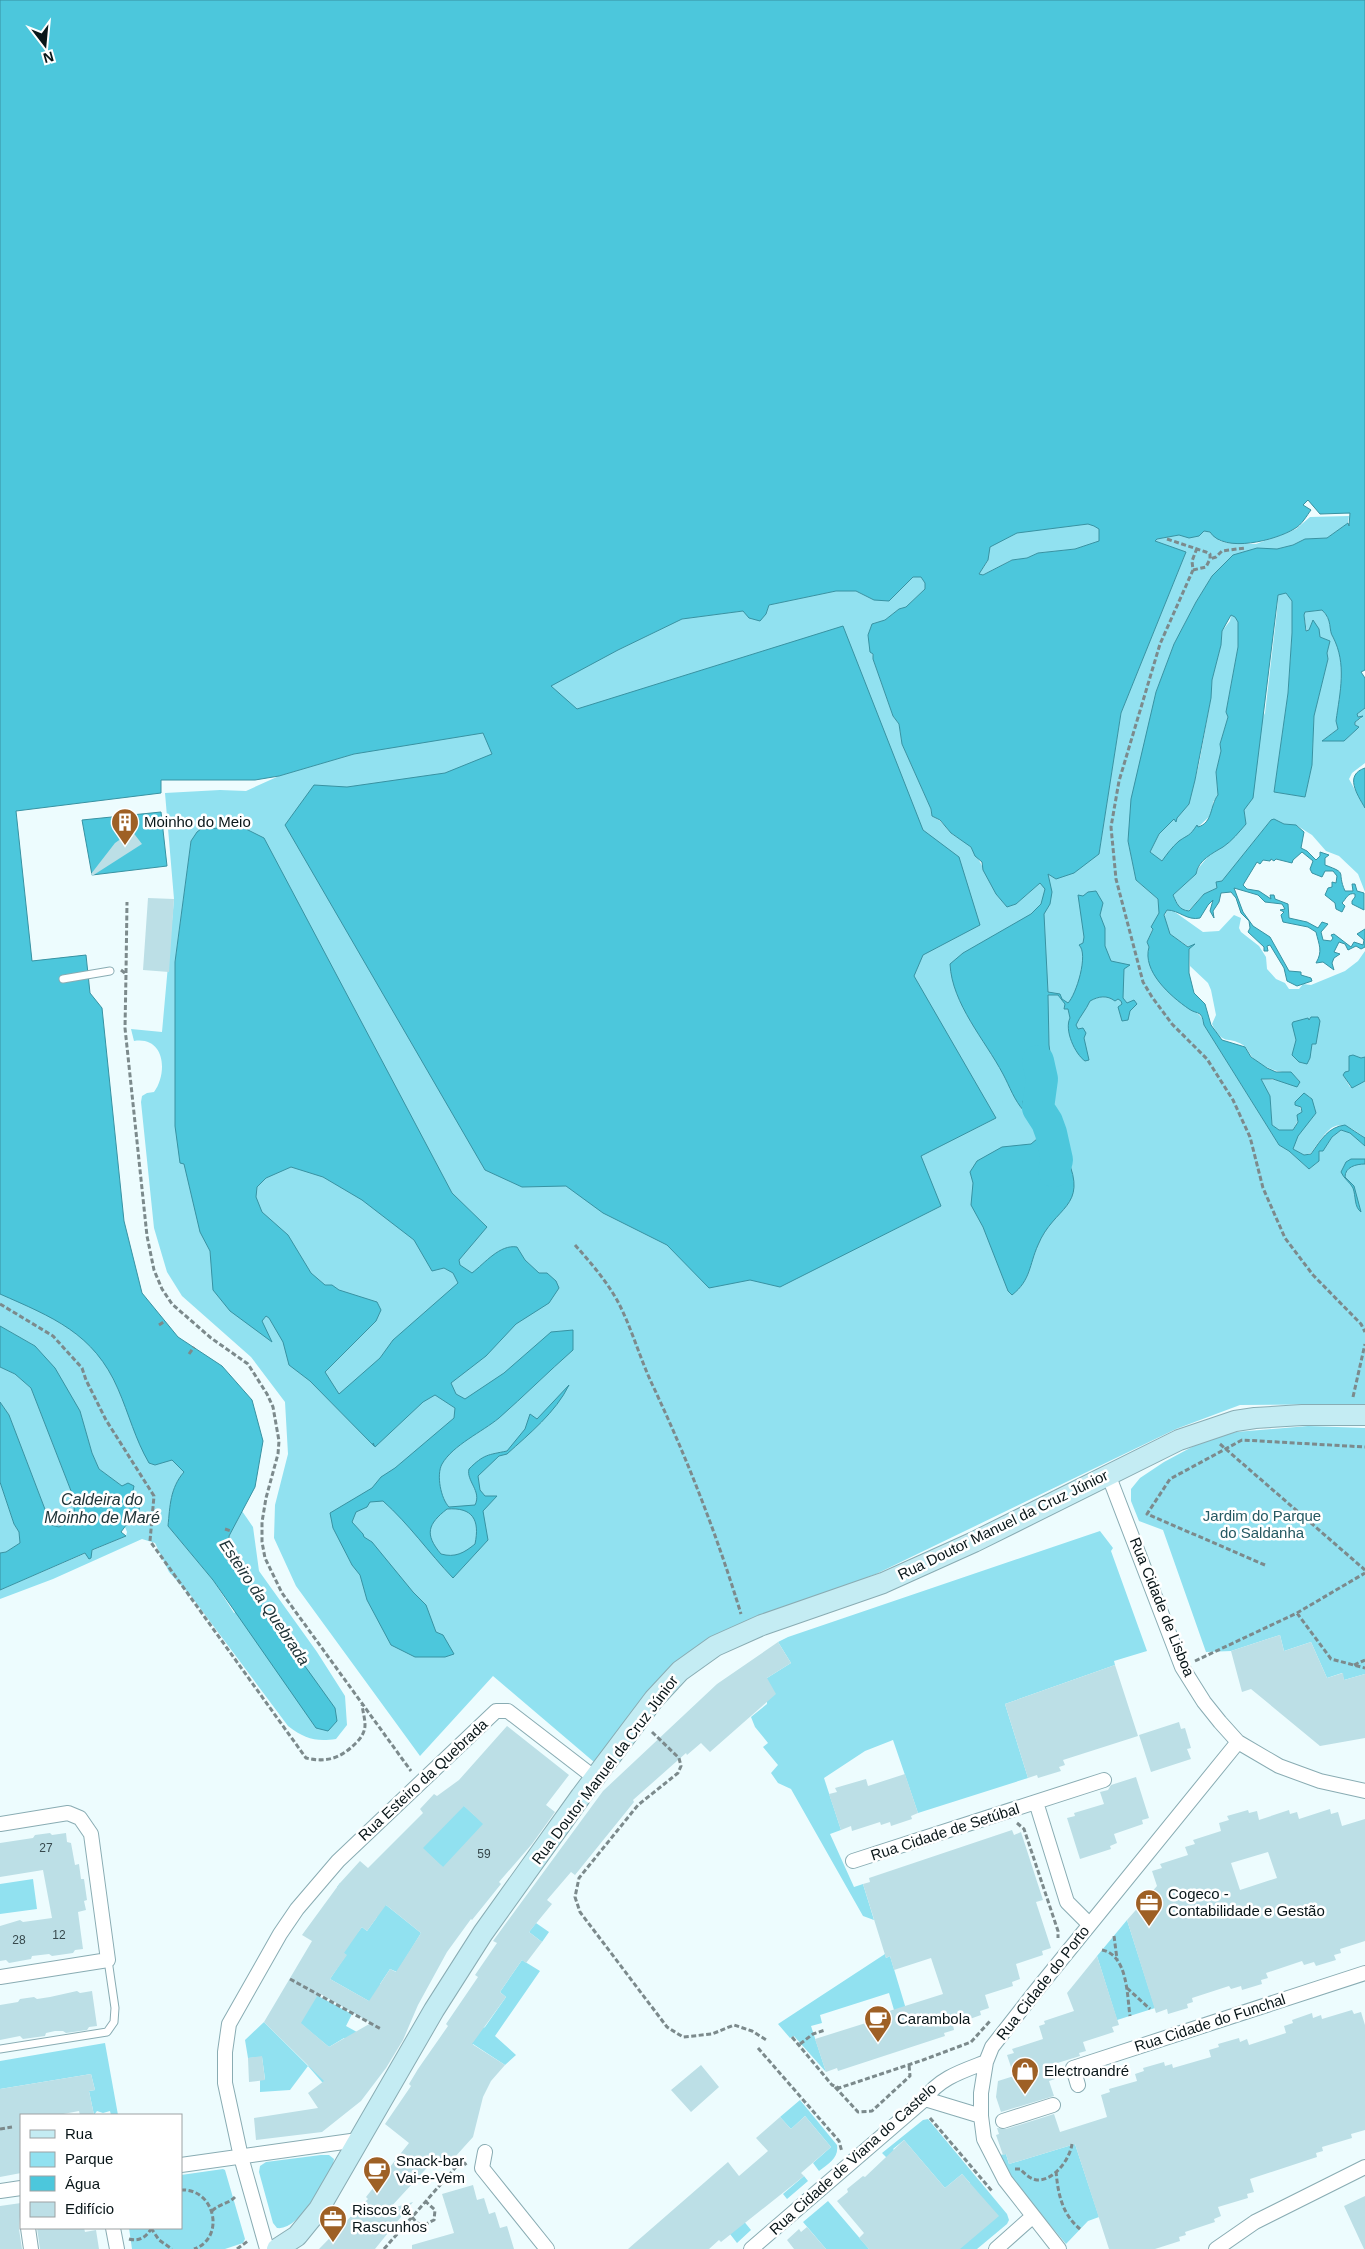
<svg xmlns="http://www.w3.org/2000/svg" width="1365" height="2249" viewBox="0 0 1365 2249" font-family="Helvetica,sans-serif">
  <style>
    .green { fill: #91e1f0; fill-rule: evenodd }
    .water { fill: #4cc7dc; stroke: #3892a2; fill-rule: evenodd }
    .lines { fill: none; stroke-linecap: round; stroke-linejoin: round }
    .river { stroke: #4cc7dc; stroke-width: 32 }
    .building { fill: #bcdfe6; fill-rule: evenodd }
    .lane-casing { stroke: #89acb3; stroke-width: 9 }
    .street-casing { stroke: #89acb3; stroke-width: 16 }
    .secondary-casing { stroke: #89acb3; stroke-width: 22 }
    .path { stroke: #7c8a8c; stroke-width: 3; stroke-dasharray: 5 2.5; stroke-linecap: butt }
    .lane { stroke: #fff; stroke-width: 7 }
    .street { stroke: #fff; stroke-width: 14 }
    .secondary { stroke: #c4ecf3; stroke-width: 20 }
    .labels { text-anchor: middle; stroke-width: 5; stroke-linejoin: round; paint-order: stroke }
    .number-label { font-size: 12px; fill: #36484c }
    .poi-label { font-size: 15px; fill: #091619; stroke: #fff; text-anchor: start }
    .park-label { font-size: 15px; fill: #255962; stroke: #fff }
    .street-label { font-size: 15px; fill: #091619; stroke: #fff }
    .water-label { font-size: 16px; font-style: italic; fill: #203539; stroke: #fff }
  </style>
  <rect width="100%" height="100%" fill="#edfcfe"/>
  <path class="green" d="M 1365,0 L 1360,501 L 1357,500 L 1353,514 L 1317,510 L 1305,497 L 1100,541 L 1075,549 L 1038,553 L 1027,558 L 1011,560 L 983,575 L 979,574 L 988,561 L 921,577 L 925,583 L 925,589 L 906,607 L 899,609 L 885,620 L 872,624 L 868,635 L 875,665 L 893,716 L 899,724 L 902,744 L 931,809 L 932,816 C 941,820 945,827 952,834 C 958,839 967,841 971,847 C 984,866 991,889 1007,907 L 1016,904 L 1040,883 L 1043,886 L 1049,882 L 1048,874 L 1056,879 L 1099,854 L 1121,713 L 1186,552 L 1154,541 L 1157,539 L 1171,536 L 1204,531 L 1210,532 L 1220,541 L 1227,543 L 1256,544 L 1296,529 L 1310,517 L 1349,516 L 1348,523 L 1327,538 L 1306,539 L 1293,545 L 1277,549 L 1256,549 L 1233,555 L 1212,576 L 1196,602 L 1174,644 L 1156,692 L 1128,841 L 1136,880 L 1158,899 L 1159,905 L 1159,913 L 1147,942 L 1149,948 L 1148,955 L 1184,1005 C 1194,1013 1202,1012 1204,1025 L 1279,1145 L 1289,1151 L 1309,1169 L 1319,1161 L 1319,1151 L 1323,1151 L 1332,1137 L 1341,1130 L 1350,1133 L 1365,1146 L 1365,1404 L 1240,1405 L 1176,1429 L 876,1574 L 724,1632 L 677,1660 L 594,1762 L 493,1676 L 420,1756 L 296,1586 L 274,1538 L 275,1505 L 288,1454 L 285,1402 L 251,1357 L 182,1296 L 167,1272 L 154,1228 L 141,1102 L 142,1096 L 147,1093 L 154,1092 C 168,1073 165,1036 134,1041 L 131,1029 L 162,1032 L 174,899 L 165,793 L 220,790 L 246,791 L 279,776 L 354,754 L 402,745 L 161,779 L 15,810 L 32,961 L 86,955 L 22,978 L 0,499 ZM 835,590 L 857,590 L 874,600 L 856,591 L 836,591 L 769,605 L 766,614 L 743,611 L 681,619 L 592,663 L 681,618 L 744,610 ZM 242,827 L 175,1126 L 175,962 L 191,841 L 197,832 L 202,829 Z
    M 1282,592 L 1286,593 L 1292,601 L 1292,633 L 1288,693 L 1274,792 L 1305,797 L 1312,765 L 1314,716 L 1328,659 L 1327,653 L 1330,641 L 1320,637 L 1313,621 L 1309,630 L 1307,632 L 1304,615 L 1305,612 L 1322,610 C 1333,620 1328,630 1333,637 C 1348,664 1340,692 1336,721 L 1338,729 L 1323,740 C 1342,739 1342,744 1357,729 L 1355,722 L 1362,718 L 1357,716 L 1357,714 L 1365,708 L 1365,763 L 1352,773 L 1349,779 L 1365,808 L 1365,892 L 1358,874 L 1339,856 L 1326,851 L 1312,835 L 1296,825 L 1287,825 L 1271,820 L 1217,888 L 1204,894 L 1188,911 C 1179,910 1177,903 1173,895 L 1189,880 L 1209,855 L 1223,847 L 1246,824 L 1244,810 L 1262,719 L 1265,713 L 1277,611 L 1278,595 Z
    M 1231,615 L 1235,616 L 1238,622 L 1238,647 L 1226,712 L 1228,717 L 1220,744 L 1221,751 L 1216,772 L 1218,795 L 1213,802 L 1212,814 L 1162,861 L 1149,853 L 1159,834 L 1189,804 L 1199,764 L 1211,698 L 1212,680 L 1221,645 L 1222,631 L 1230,621 Z
    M 1167,910 L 1172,910 L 1203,932 L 1219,931 L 1234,915 L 1241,918 L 1239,928 L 1241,932 L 1259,946 L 1266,957 L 1267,969 L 1276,979 L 1285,983 L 1289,989 L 1299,989 L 1303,984 L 1311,985 L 1345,971 L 1358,961 L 1365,951 L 1365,1057 L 1361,1058 L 1355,1057 L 1350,1060 L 1349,1071 L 1343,1075 L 1350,1087 L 1365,1081 L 1365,1138 C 1335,1114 1330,1127 1311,1153 L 1304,1155 L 1293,1149 L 1297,1136 L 1316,1113 L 1310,1097 L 1304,1094 L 1299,1106 L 1302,1112 L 1293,1130 L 1279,1130 L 1272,1125 L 1270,1096 L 1261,1079 L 1300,1082 C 1292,1070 1280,1074 1269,1068 C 1263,1066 1257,1062 1252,1057 C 1249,1053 1247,1048 1243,1045 C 1227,1035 1223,1047 1212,1024 L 1216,1015 L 1211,990 L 1208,983 L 1190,966 L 1189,948 L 1194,945 L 1189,947 L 1170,934 L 1164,918 Z
    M 0,1167 L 89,1343 L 105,1363 L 155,1464 L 172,1459 L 184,1472 C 170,1488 170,1506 168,1526 L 213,1580 L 234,1613 L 256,1598 L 231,1557 L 229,1536 L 242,1511 L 253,1527 L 259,1571 L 317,1652 L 345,1696 L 347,1725 L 336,1739 C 316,1742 305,1739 288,1726 L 191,1596 L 169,1572 L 155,1543 L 142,1539 L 53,1579 L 0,1599 L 0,1590 L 126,1536 L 127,1532 L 125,1527 L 132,1517 L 135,1496 L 99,1469 L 92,1453 L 80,1411 L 35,1346 L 0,1326 Z
    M 0,1367 L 15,1374 L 31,1388 L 73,1496 L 75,1518 L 59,1527 L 51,1525 L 9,1415 L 0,1402 Z
    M 1308,1426 L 1365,1428 L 1365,1674 L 1344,1680 L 1342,1673 L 1327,1678 L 1311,1642 L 1284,1651 L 1280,1635 L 1231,1651 L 1206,1652 L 1163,1530 L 1139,1521 L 1131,1501 L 1131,1489 L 1140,1478 L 1164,1462 L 1205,1440 L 1236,1432 Z
    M 0,1482 L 14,1524 L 19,1532 L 20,1543 L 6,1552 L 0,1553 Z
    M 1100,1531 L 1113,1548 L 1111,1551 L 1147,1651 L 1114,1661 L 1115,1665 L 1005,1704 L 1028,1778 L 918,1813 L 893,1740 L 865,1751 L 824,1778 L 841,1830 L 830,1834 L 854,1887 L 863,1884 L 874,1920 L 863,1916 L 791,1789 L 778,1783 L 771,1773 L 778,1765 L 763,1747 L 768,1743 L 755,1727 L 751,1717 L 767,1704 L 767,1678 L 791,1663 L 778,1642 L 788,1637 Z
    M 461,1803 L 474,1815 L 513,1828 L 447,1871 L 415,1842 Z
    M 33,1879 L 37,1909 L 0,1914 L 0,1884 Z
    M 340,1883 L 364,1901 L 371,1893 L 421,1933 L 397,1972 L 390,1969 L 380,1984 L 390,2013 L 330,1979 L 346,1955 L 342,1952 L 362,1927 L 367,1931 L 377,1917 L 337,1887 Z
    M 1127,1920 L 1155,2008 L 1117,2020 L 1097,1956 Z
    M 536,1923 L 549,1932 L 542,1942 L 529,1932 Z
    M 885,1954 L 886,1958 L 890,1956 L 906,2009 L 894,2010 L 889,1993 L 820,2015 L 822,2023 L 811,2026 L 826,2072 L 794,2036 L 790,2038 L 778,2024 Z
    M 522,1960 L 540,1971 L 495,2036 L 516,2055 L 505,2065 L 473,2044 L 468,2053 L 466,2039 L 485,2027 L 506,1997 L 500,1992 Z
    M 307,1990 L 352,2014 L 346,2026 L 366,2037 L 359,2048 L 344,2038 L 329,2047 L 333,2088 L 322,2082 L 308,2066 L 290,2090 L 260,2092 L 260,2080 L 265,2079 L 262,2057 L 248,2058 L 245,2040 L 264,2022 L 308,2066 L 329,2047 L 300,2023 Z
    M 105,2043 L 118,2115 L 111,2115 L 110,2111 L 103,2113 L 97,2111 L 94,2115 L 89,2091 L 95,2090 L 91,2074 L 0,2089 L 0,2061 Z
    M 800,2100 L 837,2145 C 839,2158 829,2163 819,2171 L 813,2163 L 831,2147 L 805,2116 L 791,2129 L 780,2117 Z
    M 928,2119 L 1007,2214 L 1009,2220 L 1007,2224 L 977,2249 L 948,2249 L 970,2183 L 962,2174 L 945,2188 L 904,2140 L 893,2149 L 895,2151 L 887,2158 L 882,2153 L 923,2120 Z
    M 1075,2144 L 1099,2217 L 1088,2221 L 1066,2244 L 1015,2183 L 999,2155 L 1006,2154 L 1009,2164 Z
    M 321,2155 L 329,2155 L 334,2159 L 333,2165 C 322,2182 300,2231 277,2228 L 273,2223 L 259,2172 L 260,2166 L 266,2162 Z
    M 223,2169 L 225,2170 L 245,2239 L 243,2243 L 225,2249 L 132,2249 L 129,2228 L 181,2228 L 181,2175 Z
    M 804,2176 L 808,2181 L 787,2199 L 783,2194 Z
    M 828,2201 L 869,2249 L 826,2249 L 803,2222 Z
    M 742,2219 L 751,2230 L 737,2243 L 730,2234 Z"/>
  <path class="water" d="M 0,0 L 1365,0 L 1365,670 L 1361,672 L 1365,678 L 1365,708 L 1357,714 L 1358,717 L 1363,716 L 1355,722 L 1355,725 L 1359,727 L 1357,729 L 1344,741 L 1322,741 L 1338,729 L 1336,721 C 1340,692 1347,664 1333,637 C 1328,630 1333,620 1322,610 L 1305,612 L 1304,615 L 1306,631 L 1309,630 L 1313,620 L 1319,629 L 1320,637 L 1330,641 L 1327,653 L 1328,659 L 1314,716 L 1312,765 L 1305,797 L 1274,792 L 1288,693 L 1292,633 L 1292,601 L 1286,593 L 1278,595 L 1253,798 L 1244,810 L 1246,824 C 1239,832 1232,841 1223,847 C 1213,853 1198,860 1196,874 L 1173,895 C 1177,904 1179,910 1189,911 L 1204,894 L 1217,888 L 1216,882 L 1222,881 L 1271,820 L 1274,819 L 1284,824 L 1296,825 L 1304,832 L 1301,848 L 1307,851 L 1316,860 L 1320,856 L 1320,852 L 1329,855 L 1325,858 L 1325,865 C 1349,874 1336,871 1345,891 L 1353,891 L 1352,884 L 1355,884 L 1357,891 L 1364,893 L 1364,910 L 1352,904 L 1352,901 L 1355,897 L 1355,894 C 1348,892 1346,899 1342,903 L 1345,906 L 1342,912 L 1336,909 L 1335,903 L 1325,895 L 1328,888 L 1332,887 L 1332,882 L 1336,883 L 1337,876 L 1333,871 L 1325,871 L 1322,877 L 1312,873 L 1310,869 L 1313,861 L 1302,852 L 1293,860 L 1292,863 L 1276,859 L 1274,861 L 1271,859 L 1270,861 L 1263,860 L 1260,864 L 1257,862 L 1243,885 L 1247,889 L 1259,891 L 1271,899 L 1270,895 L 1274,895 L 1275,899 L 1288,904 L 1289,918 L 1307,922 L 1318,928 L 1322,922 L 1328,924 L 1321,932 L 1323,940 L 1331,941 L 1333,938 L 1331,935 L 1334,934 L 1351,947 L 1354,942 L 1363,945 L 1364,940 L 1357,934 L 1365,929 L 1365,947 L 1361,949 L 1356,946 L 1348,950 L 1345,944 L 1339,942 L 1334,952 L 1340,954 L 1334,958 L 1332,963 L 1334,970 L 1323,962 L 1316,963 C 1323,951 1319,945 1316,932 L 1308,927 L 1283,922 L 1281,915 L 1284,912 L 1280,910 L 1285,909 L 1282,904 L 1265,902 L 1258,895 L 1234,888 L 1243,912 L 1253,926 L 1270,937 L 1289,971 L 1301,972 L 1301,975 L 1311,978 L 1312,981 L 1297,986 L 1287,981 L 1284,968 L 1270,945 L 1267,946 L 1268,951 L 1264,951 L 1264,947 L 1248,932 L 1250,928 L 1249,921 L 1241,913 L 1236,898 L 1231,892 L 1221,893 L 1219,902 L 1213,911 L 1214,918 L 1210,911 L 1213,900 L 1208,905 L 1200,918 C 1187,921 1179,910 1167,910 L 1164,915 L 1170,934 L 1188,947 L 1195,944 L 1189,949 L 1189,973 L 1194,993 L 1205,1004 L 1211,1025 L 1222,1040 L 1245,1047 L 1251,1057 L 1267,1068 L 1276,1072 L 1291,1072 L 1300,1082 L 1297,1087 L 1273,1079 L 1261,1079 L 1270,1096 L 1272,1125 L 1279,1130 L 1293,1130 L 1298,1122 L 1297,1115 L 1302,1112 L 1301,1107 L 1295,1105 L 1295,1102 L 1304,1093 L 1312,1099 L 1316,1113 L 1298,1136 L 1293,1149 L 1304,1155 L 1311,1154 C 1321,1140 1328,1127 1345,1125 L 1365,1138 L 1365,1146 L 1350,1133 L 1341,1130 L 1332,1137 L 1323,1151 L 1319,1151 L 1319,1161 L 1309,1169 L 1289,1151 L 1279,1145 L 1204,1025 C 1203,1021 1203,1017 1200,1014 C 1197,1012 1193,1012 1189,1009 C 1170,996 1142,971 1149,947 L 1147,942 L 1153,929 L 1151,927 L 1159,913 L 1158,899 L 1136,880 L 1128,841 L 1131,799 L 1156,692 L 1174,644 L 1196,602 L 1212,576 L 1233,555 L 1257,548 L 1277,549 L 1293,545 L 1305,539 L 1327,538 L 1348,523 L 1349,526 L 1350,513 L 1320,514 L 1308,500 L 1303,505 L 1311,510 C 1307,515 1302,525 1294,529 C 1276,540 1224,554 1210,532 L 1204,531 L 1199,536 L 1189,538 L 1179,535 L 1157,539 L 1155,541 L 1186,552 L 1121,713 L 1099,854 L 1074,873 L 1056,879 L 1048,874 L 1052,892 L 1050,904 L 1044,914 L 1048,992 L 1060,994 L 1062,999 L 1068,1003 C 1076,995 1089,954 1079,945 L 1083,943 L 1084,937 L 1078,895 L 1083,896 L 1088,892 L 1096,891 L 1103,903 L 1100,915 L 1105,928 L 1105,946 L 1111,961 L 1130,965 L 1124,969 L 1123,998 L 1127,1003 L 1134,1000 L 1137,1004 L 1130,1011 L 1128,1020 L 1122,1021 L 1118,1007 L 1122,1004 L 1121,1001 L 1118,999 L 1115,1001 C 1107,995 1099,996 1090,1001 C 1086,1010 1080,1016 1076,1025 L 1078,1029 L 1083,1028 L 1086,1033 L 1084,1038 L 1089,1060 L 1085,1061 C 1075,1054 1064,1030 1070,1018 L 1068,1009 L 1064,1009 L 1065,1004 L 1058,995 L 1048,995 L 1049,1045 L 1054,1083 L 1049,1101 L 1043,1108 L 1034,1104 L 1033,1098 L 1027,1096 L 1023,1101 L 1024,1111 C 1014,1100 1010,1087 1003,1074 C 985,1040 952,1004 950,964 L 963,953 L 1031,914 L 1041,904 L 1045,889 L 1040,883 L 1016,904 L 1007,907 L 996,894 L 983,870 L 982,862 L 975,856 L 971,847 L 951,833 L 940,820 L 932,816 L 931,809 L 902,744 L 899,724 L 893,716 L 873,659 L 873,654 L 870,652 L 868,635 L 872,624 L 885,620 L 899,609 L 906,607 L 925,589 L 925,583 L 921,577 L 913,577 L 889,601 L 874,600 L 856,591 L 836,591 L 769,605 L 766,614 L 760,621 L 749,618 L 743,611 L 682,619 L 618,650 L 551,686 L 577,709 L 843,626 L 923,830 L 959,857 L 980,925 L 923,955 L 914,976 L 996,1118 L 921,1156 L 941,1206 L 780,1287 L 750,1280 L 709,1288 L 667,1245 L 603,1213 L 566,1186 L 522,1187 L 485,1170 L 285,825 L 314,785 L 347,787 L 445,773 L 492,754 L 483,733 L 354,754 L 279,776 L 255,780 L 161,780 L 161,793 L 16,811 L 32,961 L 86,955 L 90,993 L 102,1008 L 124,1221 L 142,1293 L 178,1337 L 222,1366 L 252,1400 L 263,1441 L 255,1487 L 229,1536 L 231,1557 L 256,1598 L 335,1708 L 337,1721 L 328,1731 L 316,1728 L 213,1580 L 168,1526 C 170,1506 170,1488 184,1472 L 172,1460 L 155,1465 L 149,1463 C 135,1439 129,1414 118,1389 C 94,1333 52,1317 0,1294 ZM 1088,524 L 1094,526 L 1099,529 L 1099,541 L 1075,549 L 1038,553 L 1027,558 L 1012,560 L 983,575 L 979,574 L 988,560 L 990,547 L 1017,533 ZM 1231,615 L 1235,617 L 1238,622 L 1238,647 L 1226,712 L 1228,717 L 1220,744 L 1221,751 L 1216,772 L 1218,795 C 1210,805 1213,823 1198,827 L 1197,825 C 1189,837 1189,834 1179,841 C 1172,847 1167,854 1162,861 L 1150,852 L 1159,834 L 1174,819 L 1176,822 L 1177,818 L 1189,804 L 1195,780 L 1211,698 L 1212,680 L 1221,645 L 1222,631 Z
    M 1365,768 L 1365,808 C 1357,794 1344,775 1365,768 Z
    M 161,812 L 167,866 L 92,875 L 82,820 Z
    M 242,827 L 264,838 L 452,1193 L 487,1227 L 459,1260 L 460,1265 L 472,1273 C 485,1263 500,1244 517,1247 L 525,1260 L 539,1273 L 547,1273 L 556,1281 L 559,1288 L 549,1303 L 516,1324 L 486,1356 L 451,1383 L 456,1394 L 465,1399 L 504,1373 L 551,1332 L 573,1330 L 573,1350 C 548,1372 524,1396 499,1418 C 482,1432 453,1445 442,1464 C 436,1475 441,1499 449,1507 L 475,1505 C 482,1491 466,1481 469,1469 C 484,1454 488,1455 507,1451 L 525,1429 L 530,1414 L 537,1419 L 569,1385 C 556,1412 529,1434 507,1454 L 499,1456 L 478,1476 L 480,1490 L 485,1496 L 497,1496 L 483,1511 L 488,1540 L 453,1578 C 429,1553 409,1524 383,1501 L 370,1502 L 367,1507 L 356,1512 L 352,1522 L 363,1534 L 364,1537 L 372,1542 L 413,1592 L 426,1605 L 436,1632 L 443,1635 L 454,1654 L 445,1657 L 415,1657 L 391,1645 L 367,1600 L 360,1575 L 352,1565 L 333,1528 L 330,1513 L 372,1488 L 381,1477 L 395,1468 L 454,1418 L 455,1408 L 435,1395 L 423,1402 L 375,1447 L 373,1443 L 374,1446 L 310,1381 L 289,1365 L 283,1342 L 269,1318 L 266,1316 L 262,1321 L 272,1342 L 230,1311 L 213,1290 L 210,1251 L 200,1232 L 184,1164 L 180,1163 L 175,1126 L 175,962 L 191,841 L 197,832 L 201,829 ZM 291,1167 L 323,1177 L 362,1200 L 414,1240 L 432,1271 L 444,1268 L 453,1273 L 458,1283 L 393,1340 L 380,1358 L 339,1394 L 325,1372 L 376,1321 L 381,1310 L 377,1302 L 339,1290 L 332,1285 L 325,1285 L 311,1273 L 288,1235 L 262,1212 L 256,1197 L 257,1187 L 266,1178 ZM 447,1509 C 473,1507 480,1520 475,1544 C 464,1553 455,1558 441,1554 C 424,1534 428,1524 447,1509 Z
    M 1311,1017 L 1318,1017 L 1320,1021 L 1316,1044 L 1312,1044 L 1310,1058 L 1307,1064 L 1299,1062 L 1292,1055 L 1296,1040 L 1292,1024 L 1293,1022 L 1308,1018 L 1309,1020 Z
    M 1353,1055 L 1361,1058 L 1365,1057 L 1365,1081 L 1352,1088 L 1343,1075 L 1345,1072 L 1349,1071 L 1349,1056 Z
    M 1050,1128 C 1059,1136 1062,1147 1067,1158 C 1089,1208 1054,1206 1038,1245 C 1029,1265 1031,1280 1012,1295 L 1008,1291 L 983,1227 L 971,1205 L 973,1183 L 970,1172 L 977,1161 L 1002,1147 L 1031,1144 Z
    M 1351,1159 L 1365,1159 L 1365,1164 C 1356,1164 1345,1167 1345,1177 L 1354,1186 L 1361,1212 C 1354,1207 1356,1196 1353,1188 C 1350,1182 1344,1179 1341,1172 L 1346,1162 Z
    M 0,1326 L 35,1346 L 55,1368 L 80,1411 L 92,1453 L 99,1469 L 122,1486 L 128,1483 L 134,1486 L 132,1495 L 139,1498 L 141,1503 L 137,1516 L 132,1517 L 121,1532 L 126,1536 L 92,1550 L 91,1558 L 89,1559 L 85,1553 L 0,1590 L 0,1553 L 6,1552 L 20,1543 L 19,1532 L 14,1524 L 0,1482 L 0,1402 L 9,1415 L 51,1525 L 59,1527 L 75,1518 L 73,1496 L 31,1388 L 15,1374 L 0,1367 Z"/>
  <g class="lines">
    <path class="river" d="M 1038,1061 L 1042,1079 L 1038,1108 L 1047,1122 L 1051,1133 L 1057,1160 L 1054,1171"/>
  </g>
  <path class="building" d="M 132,831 L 142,844 L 92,876 L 91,874 L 115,843 Z
    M 148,898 L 174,899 L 169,972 L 143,970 Z
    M 1280,1635 L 1284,1651 L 1311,1642 L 1327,1678 L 1343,1673 L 1344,1680 L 1365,1674 L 1365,1738 L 1320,1746 L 1251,1689 L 1242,1692 L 1231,1651 Z
    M 778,1642 L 791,1663 L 767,1678 L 776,1694 L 710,1752 L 701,1743 L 687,1755 L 686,1753 L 633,1800 L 634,1802 L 575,1875 L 571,1872 L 547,1900 L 552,1904 L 529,1932 L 542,1942 L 526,1963 L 522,1960 L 500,1992 L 506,1997 L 472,2044 L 505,2065 L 491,2081 L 483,2097 L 473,2137 L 445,2168 L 435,2159 L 389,2209 L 413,2202 L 375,2249 L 319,2249 L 368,2199 L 366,2197 L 409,2143 L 385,2124 L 411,2086 L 409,2084 L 418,2069 L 448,2026 L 446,2024 L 478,1977 L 475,1975 L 497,1943 L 493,1941 L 603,1791 L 717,1684 Z
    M 1115,1665 L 1138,1736 L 1063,1760 L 1065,1765 L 1059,1767 L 1061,1771 L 1038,1778 L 1037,1775 L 1028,1778 L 1005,1704 Z
    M 1179,1722 L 1181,1729 L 1185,1728 L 1191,1748 L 1187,1749 L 1191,1759 L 1151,1772 L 1139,1735 Z
    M 507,1726 L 569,1775 L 546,1805 L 555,1812 L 532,1844 L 499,1882 L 501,1884 L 472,1920 L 471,1919 L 447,1952 L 418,2005 L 403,2040 L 386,2068 L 361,2101 L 322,2132 L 256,2140 L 254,2118 L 318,2108 L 308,2093 L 324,2081 L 264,2022 L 312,1941 L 302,1935 L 340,1883 L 360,1861 L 368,1868 L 423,1813 L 420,1809 L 434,1794 L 437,1796 L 459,1780 ZM 464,1806 L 483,1824 L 443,1867 L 423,1848 ZM 386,1905 L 421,1933 L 396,1972 L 390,1969 L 369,2001 L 330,1979 L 347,1955 L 344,1953 L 362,1927 L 367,1931 ZM 319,1993 L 350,2011 L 371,2023 L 329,2047 L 301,2023 Z
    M 905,1774 L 918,1813 L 911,1816 L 912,1819 L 891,1826 L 890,1822 L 881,1825 L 880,1822 L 852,1831 L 851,1826 L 841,1830 L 829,1794 L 837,1792 L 835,1788 L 866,1779 L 868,1786 Z
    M 1136,1777 L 1149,1818 L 1142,1820 L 1143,1824 L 1114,1834 L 1117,1843 L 1110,1846 L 1111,1849 L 1080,1859 L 1067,1818 L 1075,1816 L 1074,1813 L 1104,1804 L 1100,1792 L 1108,1790 L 1111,1785 Z
    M 1330,1809 L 1331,1814 L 1338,1812 L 1342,1826 L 1365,1819 L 1365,1941 L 1340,1949 L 1341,1953 L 1334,1955 L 1336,1960 L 1316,1966 L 1314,1962 L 1304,1965 L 1302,1961 L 1266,1973 L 1268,1978 L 1261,1980 L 1262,1984 L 1242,1990 L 1241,1986 L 1231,1989 L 1229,1986 L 1192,1998 L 1193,2002 L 1187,2004 L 1188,2008 L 1168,2014 L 1167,2009 L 1156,2013 L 1127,1920 L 1157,1886 L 1152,1871 L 1162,1868 L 1160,1864 L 1188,1855 L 1185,1847 L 1195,1844 L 1193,1840 L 1221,1831 L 1219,1823 L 1229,1820 L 1227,1816 L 1248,1810 L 1249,1813 L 1257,1811 L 1259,1820 L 1289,1810 L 1290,1814 L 1297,1812 L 1299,1819 ZM 1268,1852 L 1277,1878 L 1240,1890 L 1231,1863 Z
    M 1012,1830 L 1014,1835 L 1021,1832 L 1043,1900 L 1036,1902 L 1051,1948 L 1042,1951 L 1043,1955 L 1016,1964 L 1020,1979 L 1012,1982 L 1013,1986 L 985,1995 L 989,2008 L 980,2011 L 981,2015 L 953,2025 L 954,2030 L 944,2033 L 945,2036 L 838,2071 L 837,2068 L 826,2072 L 815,2039 L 869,2022 L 867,2018 L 943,1994 L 931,1958 L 894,1970 L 890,1956 L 886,1958 L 863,1884 L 870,1882 L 869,1878 Z
    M 50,1833 L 52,1835 L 66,1833 L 67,1842 L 71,1843 L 75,1865 L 79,1864 L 81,1879 L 84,1879 L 87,1900 L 84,1901 L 86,1910 L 78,1912 L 83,1949 L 75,1950 L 73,1953 L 52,1956 L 49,1954 L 32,1956 L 31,1959 L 9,1963 L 6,1960 L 0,1961 L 0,1926 L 20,1920 L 23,1922 L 52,1918 L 43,1870 L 0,1877 L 0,1843 L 33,1838 L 35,1835 Z
    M 1097,1956 L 1119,2025 L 1112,2027 L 1114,2032 L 1083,2042 L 1086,2051 L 1079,2053 L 1080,2056 L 1051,2065 L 1055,2079 L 1049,2081 L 1054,2096 L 1001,2112 L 996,2097 L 998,2081 L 1014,2076 L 1007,2055 L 1014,2053 L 1012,2049 L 1043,2039 L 1039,2026 L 1045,2024 L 1044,2021 L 1074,2011 L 1067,1993 Z
    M 77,1991 L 80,1993 L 92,1991 L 97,2026 L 89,2027 L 87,2030 L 66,2033 L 63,2031 L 55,2031 L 46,2033 L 45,2036 L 23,2039 L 20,2036 L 0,2040 L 0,2005 L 18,2002 L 20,1999 L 34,1997 L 37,1999 L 50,1997 Z
    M 1352,2010 L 1354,2014 L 1361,2012 L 1365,2025 L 1365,2130 L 1351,2134 L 1352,2138 L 1322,2147 L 1323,2151 L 1316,2153 L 1317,2157 L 1250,2179 L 1254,2192 L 1247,2194 L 1248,2198 L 1218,2207 L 1221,2216 L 1214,2219 L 1215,2222 L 1185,2232 L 1186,2235 L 1179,2237 L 1180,2241 L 1155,2249 L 1109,2249 L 1075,2144 L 1009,2164 L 1006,2154 L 1003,2155 L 996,2135 L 999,2134 L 997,2128 L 1006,2129 L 1054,2114 L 1060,2132 L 1107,2117 L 1101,2095 L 1110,2092 L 1109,2089 L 1137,2081 L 1135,2074 L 1144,2071 L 1143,2068 L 1164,2062 L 1165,2066 L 1172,2064 L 1173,2068 L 1211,2057 L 1209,2050 L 1219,2047 L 1218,2044 L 1239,2038 L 1240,2042 L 1247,2039 L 1249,2045 L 1286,2033 L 1284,2026 L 1293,2023 L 1292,2020 L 1312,2013 L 1313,2018 L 1321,2015 L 1322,2019 Z
    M 262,2056 L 265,2080 L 249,2082 L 248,2058 Z
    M 701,2065 L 719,2087 L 691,2112 L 671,2090 Z
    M 91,2074 L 95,2090 L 89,2091 L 94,2115 L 80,2115 L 79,2111 L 58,2115 L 21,2115 L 21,2173 L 0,2177 L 0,2089 Z
    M 805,2116 L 831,2147 L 801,2173 L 804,2176 L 721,2242 L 719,2240 L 709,2249 L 628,2249 L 728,2162 L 739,2176 L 768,2151 L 756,2138 L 780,2117 L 791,2129 Z
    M 904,2140 L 945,2188 L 962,2174 L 999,2216 L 960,2249 L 869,2249 L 859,2238 L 864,2233 L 837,2201 L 848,2192 L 847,2189 L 863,2176 L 865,2177 Z
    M 473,2185 L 477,2200 L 484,2198 L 489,2214 L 495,2212 L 500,2228 L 507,2226 L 514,2249 L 412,2249 L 412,2245 L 454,2233 L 442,2194 Z
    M 1365,2196 L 1365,2249 L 1364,2249 L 1344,2206 Z
    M 21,2203 L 19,2229 L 22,2249 L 0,2249 L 0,2206 Z
    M 807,2227 L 826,2249 L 794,2249 L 787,2240 L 799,2229 L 801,2232 Z
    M 37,2228 L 84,2228 L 85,2232 L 96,2230 L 99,2249 L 40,2249 Z"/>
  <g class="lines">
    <g class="lane-casing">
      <path id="lane" d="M 63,979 L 110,971
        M 0,2049 L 107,2032 L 114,2022 L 115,2008 L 108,1960"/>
    </g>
    <g class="street-casing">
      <path id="street" d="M 1108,1474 L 1182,1667 L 1204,1702 L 1220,1722 L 1238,1742 L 1279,1766 L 1320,1781 L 1365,1791
        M 1036,1802 L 1067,1902 L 1089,1924
        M 0,1824 L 68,1813 L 80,1818 L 91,1834 L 108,1960 L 0,1977
        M 853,1861 L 1104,1780
        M 1078,2085 L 1073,2068 L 1365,1973
        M 925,2099 L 981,2116
        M 1003,2121 L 1053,2105
        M 485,2152 L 482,2168 L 547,2249
        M 181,2165 L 358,2140
        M 0,2191 L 21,2188
        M 28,2228 L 31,2249
        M 113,2228 L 117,2249
        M 267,2249 L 241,2157 L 225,2083 L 225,2052 L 229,2024 L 280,1934 L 297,1909 L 338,1861 L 496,1711 L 508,1711 L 595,1778
        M 751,2249 L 925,2099 C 939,2078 963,2071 986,2062
        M 996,2249 L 1032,2217
        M 1059,2249 L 1005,2180 L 984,2139 L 981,2116 L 981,2093 L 986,2062 L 992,2047 L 1035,1992 L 1238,1742
        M 1216,2249 L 1255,2222 L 1365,2167"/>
    </g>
    <g class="secondary-casing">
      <path id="secondary" d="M 277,2249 L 297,2236 L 319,2209 L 434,2010 L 483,1933 L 581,1796 L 654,1699 L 680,1671 L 715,1646 L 762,1625 L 883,1583 L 974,1542 L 1179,1440 L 1235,1421 L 1255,1418 L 1302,1415 L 1365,1415"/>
    </g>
    <path class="path" d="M 1167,539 L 1206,552 L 1210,554 L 1210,559 L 1216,557 L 1222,551 L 1245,548
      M 1197,548 L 1192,561 L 1193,570 L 1160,644 L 1119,781 L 1111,827 L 1116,879 L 1143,982 L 1152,997 L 1172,1024 L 1207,1059 L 1233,1100 L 1250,1137 L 1263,1188 L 1285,1238 L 1313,1275 L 1361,1324 L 1365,1332
      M 1193,570 L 1206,567 L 1210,559
      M 121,970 L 126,974 L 125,1028 L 147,1236 L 154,1270 L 162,1289 L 172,1304 L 211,1338 L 248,1364 L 267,1394 L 273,1407 L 279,1441 L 278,1454 L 266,1498 L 262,1522 L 262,1542 L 265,1558 L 282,1593 L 411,1771
      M 126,973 L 127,902
      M 575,1245 C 590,1262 605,1279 617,1300 C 631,1326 639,1356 652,1384 C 687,1458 717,1535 741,1614
      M 0,1304 L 53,1336 L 82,1368 L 86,1380 L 106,1420 L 154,1496 L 150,1541 L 306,1758 C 327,1763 341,1758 356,1743 C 361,1738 365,1732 365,1725 C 365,1719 363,1712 362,1705
      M 159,1325 L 165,1321
      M 189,1354 L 194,1347
      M 1353,1397 L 1365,1344
      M 1220,1444 L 1365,1570
      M 225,1529 L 231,1531
      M 1265,1565 L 1147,1514 L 1170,1479 L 1242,1440 L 1365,1447
      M 1297,1613 L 1331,1659 L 1365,1668
      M 1195,1661 L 1297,1613 L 1365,1573
      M 1354,1665 L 1365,1660
      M 652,1732 L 679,1758 L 681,1766 L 678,1773 L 638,1805 L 579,1878 L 575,1897 L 580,1912 L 667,2027 L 683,2037 L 712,2034 L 734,2025 L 752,2031 L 768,2041
      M 1017,1823 L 1024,1829 L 1058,1931 L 1058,1938
      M 1114,1936 L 1117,1959
      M 1102,1950 C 1128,1955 1127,1996 1130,2016
      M 290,1979 L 381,2029
      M 1127,1988 L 1150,2009
      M 792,2037 L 832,2085 L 839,2088 L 923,2060 L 971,2042 L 991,2020
      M 800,2044 L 813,2034 L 825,2030
      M 758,2048 L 839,2141 L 842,2152
      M 835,2087 L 858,2112 L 872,2111 L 910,2076 L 909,2065
      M 930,2118 L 992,2191
      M 0,2129 L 12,2127
      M 1015,2169 L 1020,2169 C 1025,2174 1030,2179 1037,2180 C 1054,2181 1070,2159 1072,2144
      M 1056,2171 C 1058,2194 1062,2214 1080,2229
      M 181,2190 C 215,2188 226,2238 194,2249
      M 212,2211 C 219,2204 228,2204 235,2197
      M 412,2217 L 417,2223 L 424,2225 L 434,2220 L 435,2210 L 425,2201
      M 151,2228 L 159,2240 L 172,2249
      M 129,2239 C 139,2242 146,2237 151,2229
      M 237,2249 L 248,2241
      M 384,2249 L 462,2160 L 467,2166"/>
    <use href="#lane" class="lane"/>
    <use href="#street" class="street"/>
    <use href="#secondary" class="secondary"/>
  </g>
  <defs>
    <g id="building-pin" transform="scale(1.4375)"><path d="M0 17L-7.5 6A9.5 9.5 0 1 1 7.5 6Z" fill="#9e6025" stroke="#fff"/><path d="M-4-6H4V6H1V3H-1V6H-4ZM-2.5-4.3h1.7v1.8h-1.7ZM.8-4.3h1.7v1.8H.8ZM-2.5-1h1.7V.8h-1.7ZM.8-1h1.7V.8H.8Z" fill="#fff"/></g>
    <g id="office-pin" transform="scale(1.4375)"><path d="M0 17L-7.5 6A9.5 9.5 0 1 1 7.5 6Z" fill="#9e6025" stroke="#fff"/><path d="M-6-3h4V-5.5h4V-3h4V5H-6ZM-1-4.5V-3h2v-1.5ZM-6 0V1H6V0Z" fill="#fff"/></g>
    <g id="cafe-pin" transform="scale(1.4375)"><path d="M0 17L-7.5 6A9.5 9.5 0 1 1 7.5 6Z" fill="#9e6025" stroke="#fff"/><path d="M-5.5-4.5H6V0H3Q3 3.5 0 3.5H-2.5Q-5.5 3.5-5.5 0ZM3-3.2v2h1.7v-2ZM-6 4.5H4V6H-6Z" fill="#fff"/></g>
    <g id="shop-pin" transform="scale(1.4375)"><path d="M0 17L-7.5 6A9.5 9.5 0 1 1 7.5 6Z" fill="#9e6025" stroke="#fff"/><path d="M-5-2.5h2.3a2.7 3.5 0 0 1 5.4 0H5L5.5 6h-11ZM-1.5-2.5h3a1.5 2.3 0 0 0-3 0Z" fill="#fff"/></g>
  </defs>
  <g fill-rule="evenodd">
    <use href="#building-pin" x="125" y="822"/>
    <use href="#office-pin" x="1149" y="1903"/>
    <use href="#cafe-pin" x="878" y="2019"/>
    <use href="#shop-pin" x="1025" y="2071"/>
    <use href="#cafe-pin" x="377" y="2170"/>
    <use href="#office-pin" x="333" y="2219"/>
  </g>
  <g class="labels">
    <g class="number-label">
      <text x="46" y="1852">27</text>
      <text x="484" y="1858">59</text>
      <text x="59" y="1939">12</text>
      <text x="19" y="1944">28</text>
    </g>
    <g class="poi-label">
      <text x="144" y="827">Moinho do Meio</text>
      <text x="1168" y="1899">Cogeco -<tspan x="1168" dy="17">Contabilidade e Gestão</tspan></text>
      <text x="897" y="2024">Carambola</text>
      <text x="1044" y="2076">Electroandré</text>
      <text x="396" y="2166">Snack-bar<tspan x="396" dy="17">Vai-e-Vem</tspan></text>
      <text x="352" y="2215">Riscos &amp;<tspan x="352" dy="17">Rascunhos</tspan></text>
    </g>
    <g class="park-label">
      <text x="1262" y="1521">Jardim do Parque<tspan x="1262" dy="17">do Saldanha</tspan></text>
    </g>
    <g class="street-label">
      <text transform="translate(1003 1525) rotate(-26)" y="5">Rua Doutor Manuel da Cruz Júnior</text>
      <text transform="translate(1162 1607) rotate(68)" y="5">Rua Cidade de Lisboa</text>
      <text transform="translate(605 1770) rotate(-53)" y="5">Rua Doutor Manuel da Cruz Júnior</text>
      <text transform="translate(423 1780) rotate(-43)" y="5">Rua Esteiro da Quebrada</text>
      <text transform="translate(945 1832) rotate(-18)" y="5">Rua Cidade de Setúbal</text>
      <text transform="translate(1043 1983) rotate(-52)" y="5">Rua Cidade do Porto</text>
      <text transform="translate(1210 2023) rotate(-18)" y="5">Rua Cidade do Funchal</text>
      <text transform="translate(853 2159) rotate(-42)" y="5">Rua Cidade de Viana do Castelo</text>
    </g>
    <g class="water-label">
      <text x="102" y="1505">Caldeira do<tspan x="102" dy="18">Moinho de Maré</tspan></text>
      <text transform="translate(265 1602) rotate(56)" y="6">Esteiro da Quebrada</text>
    </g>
  </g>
  <rect x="20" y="2114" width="162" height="115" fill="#ffffff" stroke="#9da2a3"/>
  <rect x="30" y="2130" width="25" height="8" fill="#c4ecf3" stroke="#9da2a3"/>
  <text x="65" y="2139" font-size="15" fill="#091619">Rua</text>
  <rect x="30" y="2152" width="25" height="15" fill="#91e1f0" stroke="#9da2a3"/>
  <text x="65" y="2164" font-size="15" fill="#091619">Parque</text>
  <rect x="30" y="2176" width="25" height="15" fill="#4cc7dc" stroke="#9da2a3"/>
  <text x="65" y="2189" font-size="15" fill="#091619">Água</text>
  <rect x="30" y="2202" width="25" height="15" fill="#bcdfe6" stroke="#9da2a3"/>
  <text x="65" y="2214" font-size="15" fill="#091619">Edifício</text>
  <g transform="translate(45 45) rotate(164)" stroke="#ffffff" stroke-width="4" paint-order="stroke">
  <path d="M0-4L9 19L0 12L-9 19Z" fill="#091619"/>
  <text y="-8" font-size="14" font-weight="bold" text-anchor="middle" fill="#091619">N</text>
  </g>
</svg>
